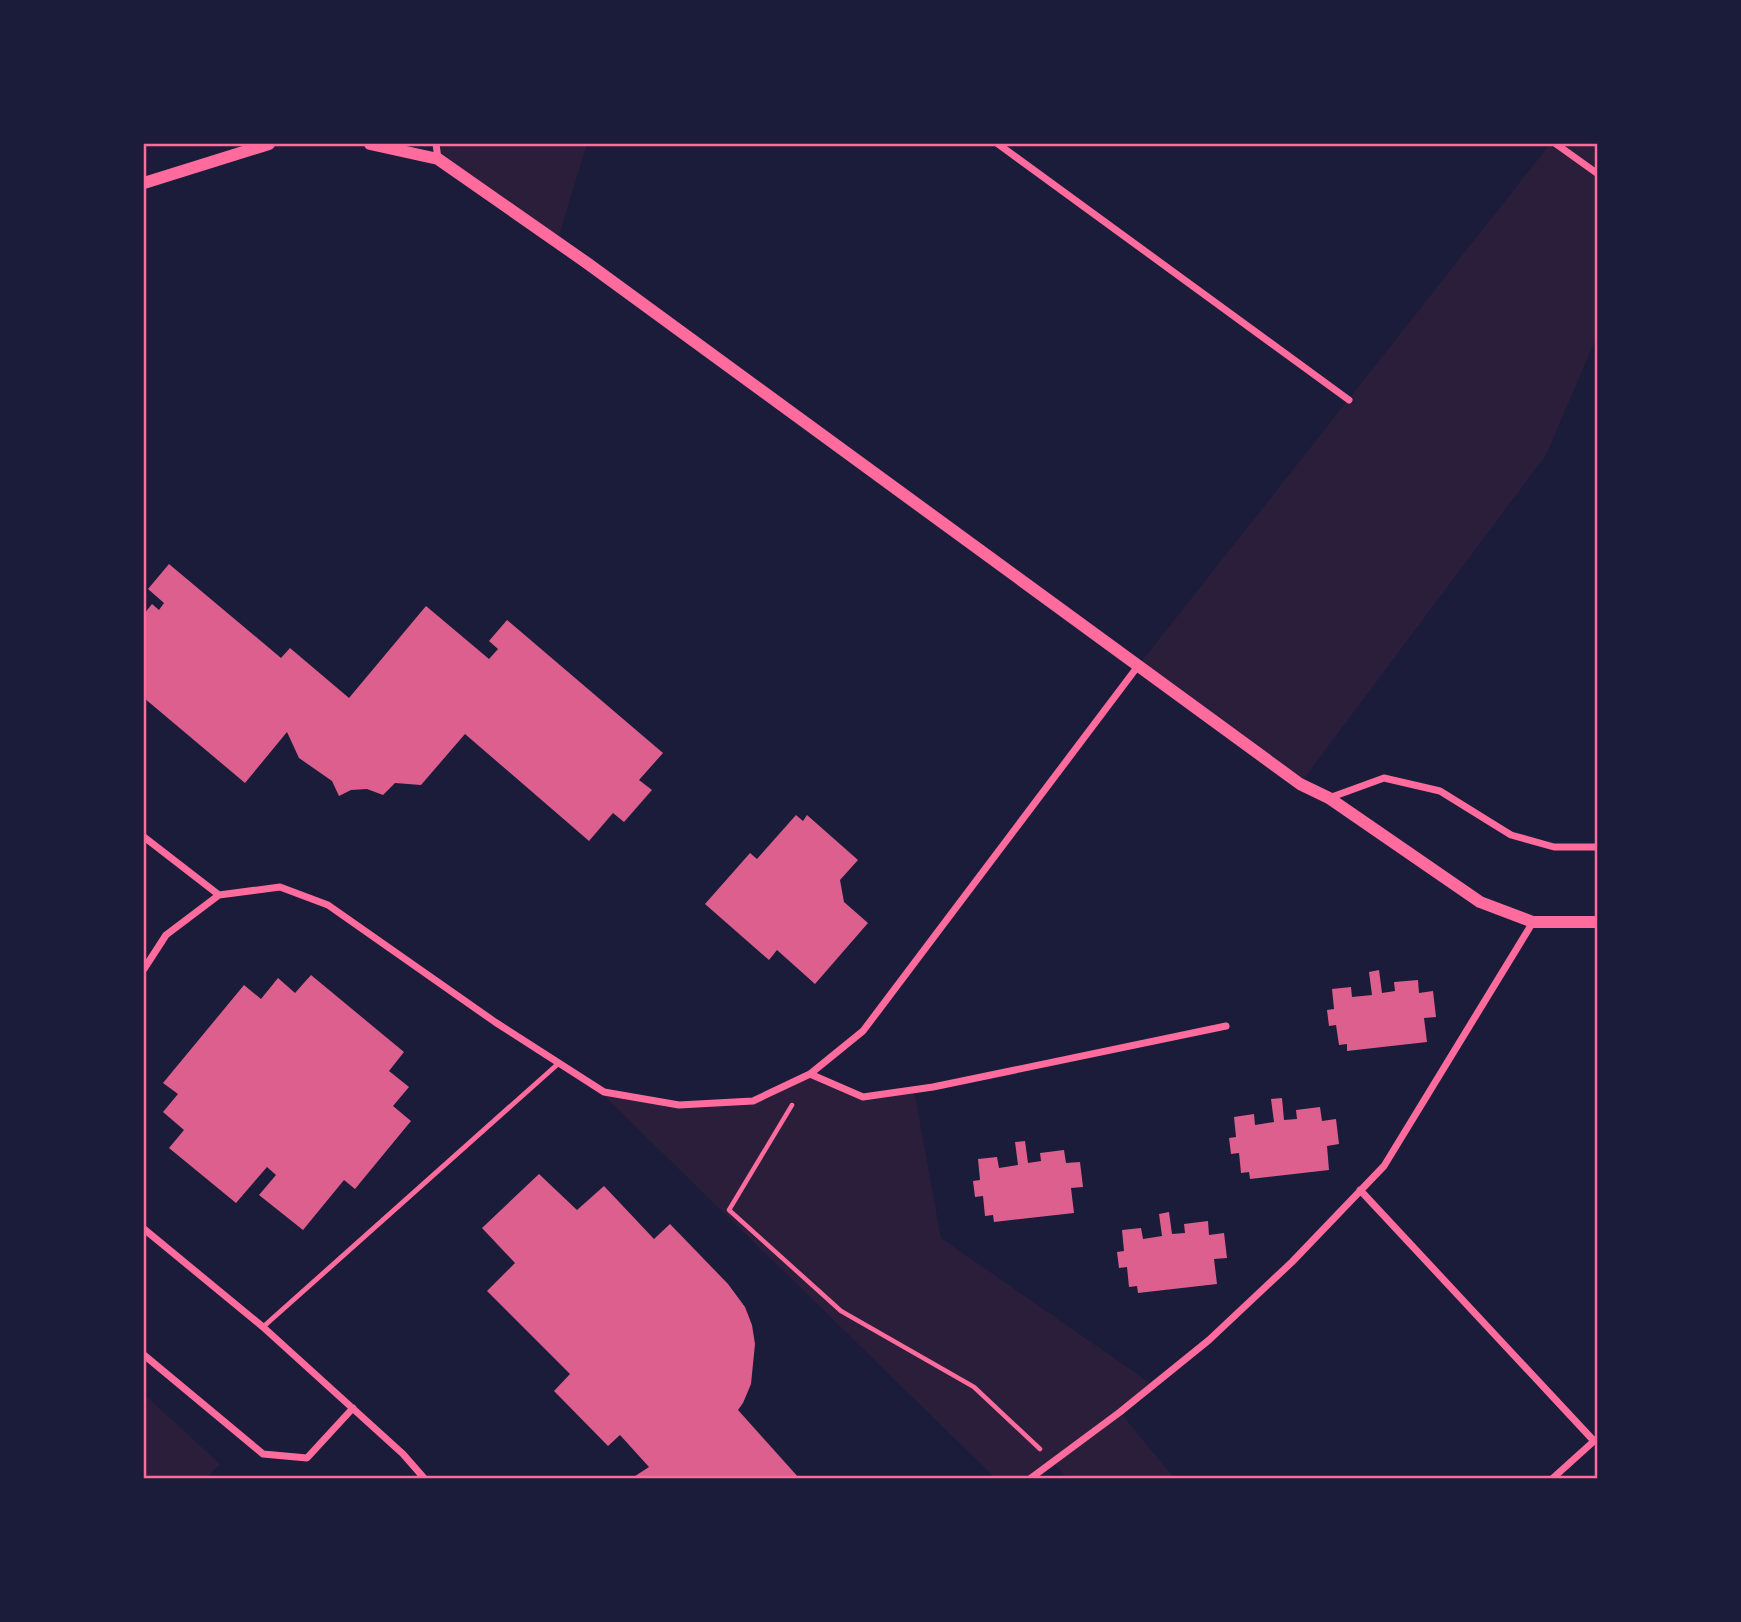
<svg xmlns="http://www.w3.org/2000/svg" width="1741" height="1622" viewBox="0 0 1741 1622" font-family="Mulish,sans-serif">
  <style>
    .green { fill: #2a1e3b }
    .building { fill: #dd5f8e }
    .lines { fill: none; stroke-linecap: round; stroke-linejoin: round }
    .path { stroke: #ff6b9d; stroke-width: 4.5 }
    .service { stroke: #ff6b9d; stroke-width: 5 }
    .minor { stroke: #ff6b9d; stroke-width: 7 }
    .tertiary { stroke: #ff6b9d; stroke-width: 12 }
    .neatline { fill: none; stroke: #ff6b9d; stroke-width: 2.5 }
  </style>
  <rect width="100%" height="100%" fill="#1b1b3a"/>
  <path class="green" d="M 436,144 L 587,144 L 557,242 L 438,159 Z
    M 1550,144 L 1597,144 L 1597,336 L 1546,455 L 1300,784 L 1138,666 Z
    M 810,1074 L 863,1097 L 914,1090 L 941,1238 L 1153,1385 L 1119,1411 L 1174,1478 L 1067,1478 L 1053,1462 L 1031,1478 L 995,1478 L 593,1085 L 679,1105 L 753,1101 Z
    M 144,1394 L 220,1464 L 206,1478 L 144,1478 Z"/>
  <path class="building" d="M 169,564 L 281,658 L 290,648 L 349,698 L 426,606 L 489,659 L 498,649 L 489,641 L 507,620 L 663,753 L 639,780 L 652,790 L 624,822 L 613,813 L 589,841 L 465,734 L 421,785 L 395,783 L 383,795 L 367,789 L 351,790 L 339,796 L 332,781 L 299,758 L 287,732 L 245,783 L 144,698 L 144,614 L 152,604 L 159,610 L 164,603 L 148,589 Z
    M 796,815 L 803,821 L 807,815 L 858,860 L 840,880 L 844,902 L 868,923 L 815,984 L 777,950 L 769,960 L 705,904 L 750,853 L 757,859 Z
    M 1379,970 L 1382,993 L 1395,991 L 1394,982 L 1418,980 L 1419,993 L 1433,991 L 1436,1017 L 1424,1018 L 1427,1042 L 1347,1051 L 1347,1044 L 1339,1045 L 1336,1025 L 1329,1026 L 1327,1010 L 1334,1009 L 1332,989 L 1351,987 L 1352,997 L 1372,995 L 1369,972 Z
    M 311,975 L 404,1052 L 389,1071 L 409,1087 L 393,1106 L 411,1121 L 355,1189 L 344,1180 L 303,1230 L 259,1195 L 276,1175 L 267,1167 L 236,1203 L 169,1148 L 184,1130 L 163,1112 L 178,1094 L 163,1083 L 244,985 L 261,999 L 278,978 L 295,993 Z
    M 1282,1098 L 1284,1120 L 1297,1119 L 1296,1110 L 1320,1107 L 1322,1121 L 1336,1119 L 1339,1144 L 1327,1146 L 1329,1170 L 1250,1179 L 1249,1172 L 1241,1173 L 1239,1153 L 1231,1154 L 1229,1138 L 1236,1137 L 1234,1117 L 1254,1114 L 1255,1125 L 1274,1122 L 1271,1099 Z
    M 1025,1141 L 1028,1163 L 1041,1161 L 1040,1153 L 1064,1150 L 1066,1163 L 1080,1162 L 1083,1187 L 1071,1188 L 1074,1213 L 994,1222 L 993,1215 L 985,1216 L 983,1196 L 975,1197 L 973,1181 L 980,1180 L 978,1159 L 997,1157 L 999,1168 L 1018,1165 L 1015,1142 Z
    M 539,1174 L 577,1210 L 604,1186 L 654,1239 L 670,1224 L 728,1284 L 745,1307 L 752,1325 L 755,1344 L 751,1384 L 743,1403 L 738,1410 L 799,1478 L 632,1478 L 649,1467 L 620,1435 L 608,1446 L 554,1391 L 570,1374 L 487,1291 L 515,1263 L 482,1228 Z
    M 1169,1212 L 1172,1234 L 1185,1233 L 1184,1224 L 1208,1221 L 1209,1235 L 1224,1233 L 1227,1258 L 1214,1259 L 1217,1284 L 1138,1293 L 1137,1286 L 1129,1287 L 1127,1267 L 1119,1268 L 1117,1252 L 1124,1251 L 1122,1230 L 1141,1228 L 1143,1239 L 1162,1236 L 1159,1214 Z"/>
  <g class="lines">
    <path class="path" d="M 792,1105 L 729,1210 L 841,1311 L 974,1387 L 1040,1449"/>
    <path class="service" d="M 263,1327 L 559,1063"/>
    <path class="minor" d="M 436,144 L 438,159
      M 998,144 L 1349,400
      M 1556,144 L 1598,174
      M 1329,798 L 1384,778 L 1440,791 L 1511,835 L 1554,847 L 1598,847
      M 144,837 L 219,895
      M 144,969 L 166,935 L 219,895 L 280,887 L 328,905 L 495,1022 L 604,1092 L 679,1105 L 753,1101 L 810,1074 L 863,1031 L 1138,666
      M 810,1074 L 863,1097 L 933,1087 L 1226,1026
      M 1360,1190 L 1594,1441
      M 144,1229 L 263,1327 L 403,1454 L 424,1478
      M 144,1355 L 263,1454 L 307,1458 L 353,1408
      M 1031,1478 L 1120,1412 L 1209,1340 L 1292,1262 L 1384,1166 L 1533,922
      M 1553,1478 L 1594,1441 L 1597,1440"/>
    <path class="tertiary" d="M 370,144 L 438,159 L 587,263 L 1300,784 L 1329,798 L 1480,902 L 1533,922 L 1598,922
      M 144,183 L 269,144"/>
  </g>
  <rect width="1741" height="1622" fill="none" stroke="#1b1b3a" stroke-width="290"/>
  <rect x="145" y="145" width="1451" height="1332" class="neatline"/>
</svg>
